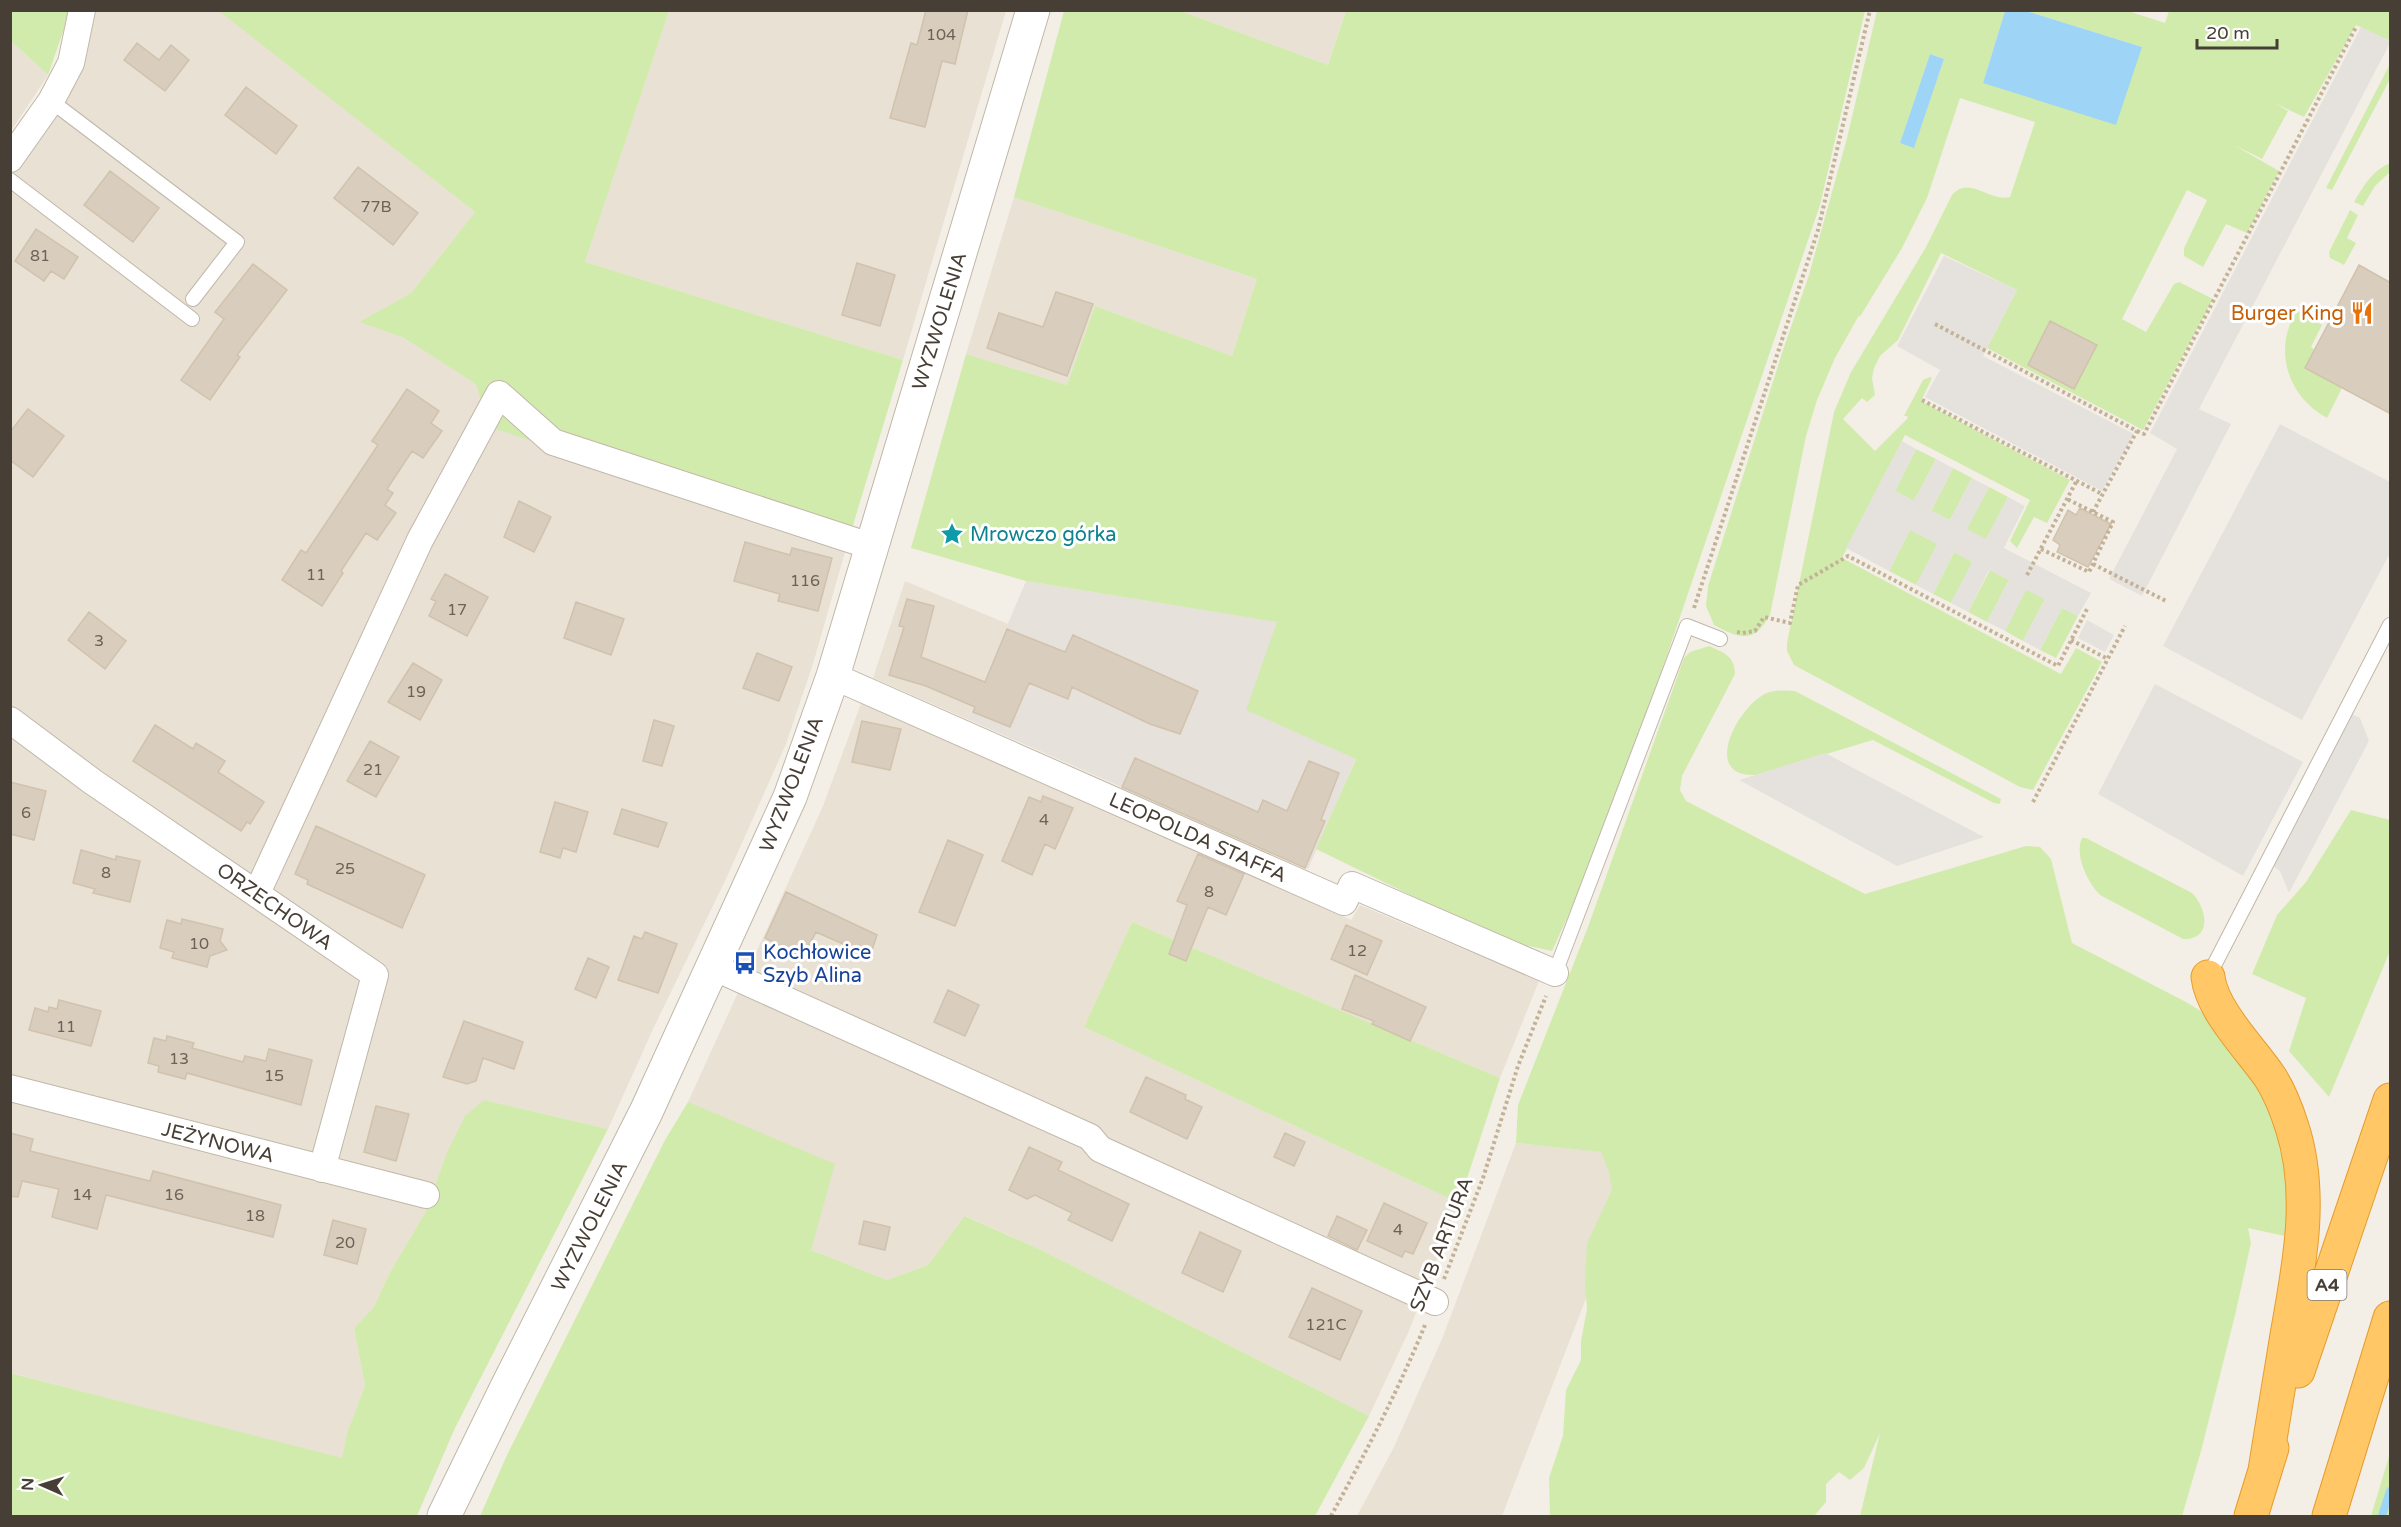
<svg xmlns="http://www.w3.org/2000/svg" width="2401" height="1527" viewBox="0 0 2401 1527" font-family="'Varela Round',sans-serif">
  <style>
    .residential { fill: #e8e1d4 }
    .industrial { fill: #e6e1db }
    .green { fill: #d1ebac; fill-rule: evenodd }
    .parking { fill: #e5e2de }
    .water { fill: #9ed4f5 }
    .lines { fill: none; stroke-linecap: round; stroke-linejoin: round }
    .stream { stroke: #9ed4f5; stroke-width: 8 }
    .building { fill: #d9cdbd; stroke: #d1c2ad; stroke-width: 1.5 }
    .service-casing { stroke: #c0b7a8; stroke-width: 16 }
    .minor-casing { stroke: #c0b7a8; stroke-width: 28 }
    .tertiary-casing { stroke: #c0b7a8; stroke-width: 35 }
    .motorway-casing { stroke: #e79c2d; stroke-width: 35 }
    .path { stroke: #c3b298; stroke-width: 4; stroke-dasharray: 3 3; stroke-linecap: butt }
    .service { stroke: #fff; stroke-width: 14 }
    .minor { stroke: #fff; stroke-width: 26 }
    .tertiary { stroke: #fff; stroke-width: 33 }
    .motorway { stroke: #ffc766; stroke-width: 33 }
    .labels { text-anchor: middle; stroke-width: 6; stroke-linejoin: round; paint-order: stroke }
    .number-label { font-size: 16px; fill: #6c6257 }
    .shield { fill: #fff; stroke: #7e7972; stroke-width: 1.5 }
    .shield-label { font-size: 18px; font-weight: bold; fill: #473f35 }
    .food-label { font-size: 20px; fill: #c56008; stroke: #fff; text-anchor: end }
    .street-label { font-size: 20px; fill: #473f35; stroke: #fff }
    .culture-label { font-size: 20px; fill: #0d838f; stroke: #fff; text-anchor: start }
    .transit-label { font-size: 20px; fill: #164399; stroke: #fff; text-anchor: start }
  </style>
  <rect width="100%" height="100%" fill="#f4efe6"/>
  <path class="residential" d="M 92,11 L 220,11 L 475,212 L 411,293 L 359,322 L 404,338 L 602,463 L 847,545 L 813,664 L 786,744 L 726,879 L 654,1027 L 608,1129 L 484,1100 L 445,1157 L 426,1211 L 389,1274 L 374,1307 L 354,1328 L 365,1386 L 347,1433 L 342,1459 L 11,1373 L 11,176 L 68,92 Z
    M 669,11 L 1006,11 L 903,360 L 585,262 Z
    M 1181,11 L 1346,11 L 1328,65 Z
    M 11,41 L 48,75 L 11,131 Z
    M 1014,197 L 1257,279 L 1232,356 L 1095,306 L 1067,385 L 966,354 Z
    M 905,581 L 1008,624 L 967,719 L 873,678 Z
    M 863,698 L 1190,844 L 1351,920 L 1360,905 L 1539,981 L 1500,1078 L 1132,922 L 1084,1027 L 1459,1203 L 1408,1333 L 1369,1416 L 1041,1250 L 966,1216 L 928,1265 L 887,1280 L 811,1250 L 688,1102 L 823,806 Z
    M 1516,1143 L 1641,1156 L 1502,1516 L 1357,1516 L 1393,1449 L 1442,1339 Z"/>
  <path class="industrial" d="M 1026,581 L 1278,622 L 1247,710 L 1356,758 L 1308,869 L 967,719 Z"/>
  <path class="green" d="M 11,10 L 68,11 L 64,29 L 48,75 L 11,41 Z
    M 219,11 L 669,11 L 585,262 L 903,360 L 847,545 L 490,427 L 476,384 L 404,338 L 359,322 L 411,293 L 475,212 Z
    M 1064,11 L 1181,11 L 1328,65 L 1346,11 L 1865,11 L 1820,205 L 1663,667 L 1584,881 L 1552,951 L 1503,940 L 1316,849 L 1356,759 L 1246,710 L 1277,622 L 1026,581 L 911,548 L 966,354 L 1067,385 L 1095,306 L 1232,356 L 1257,279 L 1014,197 Z
    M 1877,11 L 2005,11 L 1983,83 L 2142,47 L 2026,11 L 2128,11 L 2165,23 L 2169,11 L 2390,11 L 2390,41 L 2356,25 L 2304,117 L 2274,103 L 2288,111 L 2262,159 L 2234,145 L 2279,171 L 2247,233 L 2226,224 L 2203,267 L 2184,256 L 2184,248 L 2207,200 L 2187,190 L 2122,319 L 2146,332 L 2174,284 L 2179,282 L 2213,299 L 2143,430 L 1987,348 L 2017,290 L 1941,253 L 1898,340 L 1880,356 L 1874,368 L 1872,378 L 1875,395 L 1867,402 L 1862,398 L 1843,419 L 1875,451 L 1908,418 L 1907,416 L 1904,416 L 1923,380 L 1930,377 L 1932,378 L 1921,401 L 2070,480 L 2047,523 L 2034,517 L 2017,548 L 2010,541 L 2030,500 L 1905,435 L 1842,558 L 2061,674 L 2076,648 L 2102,662 L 2033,790 L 2020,787 L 1794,665 L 1787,651 L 1787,643 L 1834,412 L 1851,372 L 1926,247 L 1952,195 C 1969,175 1989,202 2010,197 L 2035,122 L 1960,98 L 1927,198 L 1902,248 L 1861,315 L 1858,317 L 1835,358 L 1817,400 L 1806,436 L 1770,615 C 1754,644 1740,639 1714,625 L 1706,606 L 1708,586 L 1783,350 L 1809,275 L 1847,138 ZM 1930,54 L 1944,59 L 1914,147 L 1900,143 Z
    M 2390,64 L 2390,79 L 2332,190 L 2326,188 Z
    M 2390,163 L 2390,172 L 2375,186 L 2363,206 L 2354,202 C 2364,185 2372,171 2390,163 Z
    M 2350,210 L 2358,215 L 2347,238 L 2356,243 L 2344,265 L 2330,258 L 2329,252 Z
    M 2297,311 L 2316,318 L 2315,321 L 2322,325 L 2311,347 L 2315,350 L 2342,388 L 2327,418 C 2288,397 2272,349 2297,311 Z
    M 1916,449 L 1936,459 L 1914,501 L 1895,491 Z
    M 1953,468 L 1972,478 L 1950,520 L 1931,511 Z
    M 1989,487 L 2008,497 L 1986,540 L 1966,529 Z
    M 1910,530 L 1938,544 L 1916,585 L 1889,571 Z
    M 1954,552 L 1973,562 L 1951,603 L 1933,594 Z
    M 1990,570 L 2009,580 L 1987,622 L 1968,612 Z
    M 2026,589 L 2045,599 L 2023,641 L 2005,631 Z
    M 2062,608 L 2078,616 L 2056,658 L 2040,650 Z
    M 1709,646 C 1723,652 1735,656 1735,674 L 1682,776 L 1680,790 L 1686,801 L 1865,894 L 2026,846 L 2040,847 L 2051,859 L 2072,943 L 2186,1002 L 2204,1013 L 2251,1077 L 2272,1113 L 2284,1149 L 2289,1237 L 2248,1228 L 2251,1243 L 2236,1311 L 2201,1451 L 2182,1516 L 1860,1516 L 1880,1433 L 1864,1468 L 1850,1480 L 1839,1472 L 1826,1484 L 1826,1502 L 1814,1516 L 1550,1516 L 1549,1478 L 1563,1436 L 1566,1390 L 1581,1360 L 1581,1341 L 1587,1309 L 1585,1284 L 1587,1243 L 1612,1190 L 1609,1172 L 1601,1152 L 1516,1143 L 1518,1105 L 1588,927 L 1684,658 L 1690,652 Z
    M 1795,691 L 2001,799 L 2000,804 L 1994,803 L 1873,740 L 1756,775 C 1699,778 1739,704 1767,693 C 1775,690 1786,690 1795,691 Z
    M 2351,810 L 2390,820 L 2390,951 L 2329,1097 L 2289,1051 L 2306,998 L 2252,974 L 2277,915 L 2306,882 Z
    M 2082,838 L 2086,838 L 2192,893 C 2207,908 2213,940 2183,939 L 2100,895 C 2088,883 2074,855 2082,838 Z
    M 1132,922 L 1500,1078 L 1459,1203 L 1084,1027 Z
    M 484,1100 L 608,1129 L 455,1428 L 417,1516 L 11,1516 L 10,1373 L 342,1458 L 347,1433 L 365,1386 L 354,1328 L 374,1307 L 389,1274 L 426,1211 L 445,1157 L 465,1116 Z
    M 688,1102 L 835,1164 L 811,1250 L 887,1280 L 928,1265 L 965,1216 L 1041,1250 L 1369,1416 L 1315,1516 L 480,1516 L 507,1455 L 665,1140 Z
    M 2390,1453 L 2390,1516 L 2371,1516 Z"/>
  <path class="parking" d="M 2361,27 L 2390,41 L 2390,43 L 2199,409 L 2231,424 L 2142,596 L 2109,579 L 2177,449 L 2150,433 Z
    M 1944,256 L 2017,290 L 1983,356 L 2134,434 L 2102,491 L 1925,397 L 1940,370 L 1897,346 Z
    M 2280,424 L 2390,482 L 2390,553 L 2302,720 L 2163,646 Z
    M 1902,441 L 1916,449 L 1895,491 L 1914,501 L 1936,459 L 1953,468 L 1931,511 L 1950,520 L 1972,478 L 1989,487 L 1967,529 L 1986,539 L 2008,497 L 2025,506 L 2004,548 L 2091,593 L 2078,616 L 2062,608 L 2040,650 L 2023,641 L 2045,599 L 2026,590 L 2005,631 L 1987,622 L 2009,580 L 1989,570 L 1968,612 L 1951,603 L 1972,562 L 1954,552 L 1933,594 L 1916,585 L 1937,544 L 1910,530 L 1889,571 L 1846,548 Z
    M 2087,620 L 2114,635 L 2105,652 L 2078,638 Z
    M 2155,684 L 2303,762 L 2243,876 L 2098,794 Z
    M 2346,711 L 2360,718 L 2369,741 L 2289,893 L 2280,871 L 2268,863 Z
    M 1825,753 L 1984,837 L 1897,866 L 1739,780 Z"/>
  <path class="water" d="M 2005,11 L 2026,11 L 2142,47 L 2116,125 L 1983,83 Z
    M 1930,54 L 1944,59 L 1914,148 L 1900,143 Z"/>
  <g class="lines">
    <path class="stream" d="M 2382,1516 L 2390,1491"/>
  </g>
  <path class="building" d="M 926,10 L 968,10 L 955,64 L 942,61 L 925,127 L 890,118 L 911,43 L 917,45 Z
    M 137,43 L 159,60 L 171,45 L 189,60 L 165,91 L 124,60 Z
    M 246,87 L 297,126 L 276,154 L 225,115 Z
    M 358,167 L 418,213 L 393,245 L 334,198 Z
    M 110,171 L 159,208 L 133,242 L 84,205 Z
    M 36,229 L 78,257 L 64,279 L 51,271 L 44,281 L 15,261 Z
    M 857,263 L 895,275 L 880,326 L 842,315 Z
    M 253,264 L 287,290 L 237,355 L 240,357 L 210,400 L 181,380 L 224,319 L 215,312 Z
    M 2359,265 L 2391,283 L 2391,414 L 2305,368 Z
    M 1056,292 L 1093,304 L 1067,376 L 987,348 L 999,313 L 1043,327 Z
    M 2050,321 L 2097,345 L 2074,389 L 2028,365 Z
    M 407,389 L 439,411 L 431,423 L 442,431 L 423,458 L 412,451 L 387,489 L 393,493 L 385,505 L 396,513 L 377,540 L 366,533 L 341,571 L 343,573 L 322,606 L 282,580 L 301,550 L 306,553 L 378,445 L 372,441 Z
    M 28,409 L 64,436 L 33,477 L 10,460 L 10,432 Z
    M 519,501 L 551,517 L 534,552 L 504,537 Z
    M 2080,508 L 2111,524 L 2088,567 L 2057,552 L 2060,545 L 2053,540 L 2068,510 L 2076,515 Z
    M 745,542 L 790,555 L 792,548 L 832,558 L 818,611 L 778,601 L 780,594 L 734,581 Z
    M 445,574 L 488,597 L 467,636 L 429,616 L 436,601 L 431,599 Z
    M 907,599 L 934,606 L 921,657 L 985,682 L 1007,629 L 1065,652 L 1073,635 L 1198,691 L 1180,734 L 1150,724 L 1072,687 L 1068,699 L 1029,683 L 1010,727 L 973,712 L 975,707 L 926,686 L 889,675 L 904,627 L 899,626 Z
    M 576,602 L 624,619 L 611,655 L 564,638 Z
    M 89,612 L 126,641 L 105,669 L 68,640 Z
    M 757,653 L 792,667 L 779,701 L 743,688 Z
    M 413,663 L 442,680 L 420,720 L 388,702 Z
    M 654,720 L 674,726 L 662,766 L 643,761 Z
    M 862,721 L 901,729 L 890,770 L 852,762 Z
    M 155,725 L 193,749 L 196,743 L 225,761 L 218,772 L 264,802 L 250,824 L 247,822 L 241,831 L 133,761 Z
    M 370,741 L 399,757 L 376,797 L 347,781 Z
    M 1135,758 L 1258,812 L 1263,800 L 1287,811 L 1309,761 L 1339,773 L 1321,820 L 1325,821 L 1305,868 L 1122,787 Z
    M 10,782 L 46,791 L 34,840 L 10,834 Z
    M 1043,796 L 1073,808 L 1055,849 L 1045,844 L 1032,875 L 1002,861 L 1029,797 L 1041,802 Z
    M 555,802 L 588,812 L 576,852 L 563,848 L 560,858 L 540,852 Z
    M 622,809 L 667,823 L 658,847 L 614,834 Z
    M 316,826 L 425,875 L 402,928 L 307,884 L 308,880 L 295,874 Z
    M 948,840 L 983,855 L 955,926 L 919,912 Z
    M 81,850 L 116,860 L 116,856 L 140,861 L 130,902 L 93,893 L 95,889 L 73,883 Z
    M 1198,854 L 1244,874 L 1226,915 L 1208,907 L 1186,961 L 1169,954 L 1187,905 L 1177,901 Z
    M 786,892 L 877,935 L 870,956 L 816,932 L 803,957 L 765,938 Z
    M 182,919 L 223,929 L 220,941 L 227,950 L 210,956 L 207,967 L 172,958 L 174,952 L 160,948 L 167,920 L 181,924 Z
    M 1346,925 L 1382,941 L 1367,975 L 1331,959 Z
    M 645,932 L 677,944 L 658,993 L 618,980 L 634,936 L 642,939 Z
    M 588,958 L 609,967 L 596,998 L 575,989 Z
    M 1355,975 L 1426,1007 L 1410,1041 L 1372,1024 L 1374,1021 L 1342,1009 Z
    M 948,990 L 979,1005 L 965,1036 L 934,1022 Z
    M 59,1000 L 101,1011 L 91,1046 L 29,1030 L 35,1008 L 48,1012 L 49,1007 L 57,1009 Z
    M 464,1021 L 523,1042 L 514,1069 L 483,1058 L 476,1081 L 467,1084 L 443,1077 Z
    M 167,1036 L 194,1043 L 192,1048 L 243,1062 L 245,1056 L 266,1061 L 269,1049 L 312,1060 L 301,1105 L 187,1073 L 185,1079 L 158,1072 L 159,1066 L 148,1063 L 154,1038 L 166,1041 Z
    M 1146,1077 L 1186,1095 L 1185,1099 L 1202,1107 L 1187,1139 L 1130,1112 Z
    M 376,1106 L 409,1114 L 396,1161 L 364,1152 Z
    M 10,1133 L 33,1139 L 30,1151 L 150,1181 L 153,1171 L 281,1205 L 273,1237 L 106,1195 L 97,1229 L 52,1217 L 59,1189 L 22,1181 L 18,1197 L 10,1196 Z
    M 1285,1133 L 1305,1142 L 1294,1166 L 1274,1157 Z
    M 1029,1147 L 1062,1162 L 1058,1170 L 1129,1204 L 1112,1241 L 1068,1220 L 1072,1213 L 1035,1195 L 1027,1199 L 1009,1190 Z
    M 1384,1203 L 1427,1223 L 1413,1254 L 1405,1251 L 1402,1257 L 1367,1241 Z
    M 1337,1216 L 1367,1230 L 1357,1250 L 1328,1236 Z
    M 333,1220 L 366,1229 L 357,1264 L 324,1255 Z
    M 864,1221 L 890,1227 L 885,1250 L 859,1244 Z
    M 1200,1232 L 1241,1251 L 1223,1292 L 1182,1273 Z
    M 1312,1288 L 1362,1311 L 1340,1360 L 1289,1337 Z"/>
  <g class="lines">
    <g class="service-casing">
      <path id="service" d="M 51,101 L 237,242 L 193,299
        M 10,180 L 192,319
        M 1555,973 L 1687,626 L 1720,639
        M 2208,977 L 2390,625"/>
    </g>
    <g class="minor-casing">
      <path id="minor" d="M 10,159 L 51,101 L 71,63 L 82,10
        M 833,676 L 1344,902 L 1352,885 L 1555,973
        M 10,720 L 93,782 L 375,975 L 322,1169
        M 257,893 L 420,540 L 499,394 L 553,442 L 870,546
        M 713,967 L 1090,1137 L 1100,1149 L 1435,1302
        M 10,1088 L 426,1195"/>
    </g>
    <g class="tertiary-casing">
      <path id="tertiary" d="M 444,1516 L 507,1387 L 646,1112 L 790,797 L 833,676 L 1033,10"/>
    </g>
    <g class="motorway-casing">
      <path id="motorway" d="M 2208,977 C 2212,1011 2251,1049 2270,1077 C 2279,1091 2287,1111 2292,1127 C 2314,1194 2299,1267 2287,1335 C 2280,1380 2272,1425 2265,1470
        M 2298,1371 L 2390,1100
        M 2251,1516 L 2272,1448
        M 2329,1516 L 2390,1318"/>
    </g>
    <path class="path" d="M 1935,324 L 2137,431 L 2093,512
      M 1922,400 L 2102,494
      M 2137,431 L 2144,434 L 2356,27
      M 2041,549 L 2089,572 L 2113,522 L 2067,499
      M 2093,564 L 2166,601
      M 2027,575 L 2077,480
      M 1694,608 L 1818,230 L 1870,10
      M 1737,632 L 1742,633 L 1755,631 L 1764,617 L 1790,623 L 1798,585 L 1848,556 L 2058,666 L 2088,607
      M 2071,640 L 2108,659
      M 2033,802 L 2125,626
      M 1444,1279 L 1483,1178 L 1518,1066 L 1546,996
      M 1331,1516 C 1365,1454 1398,1391 1425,1325"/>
    <use href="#service" class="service"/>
    <use href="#minor" class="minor"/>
    <use href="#tertiary" class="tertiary"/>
    <use href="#motorway" class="motorway"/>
  </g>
  <defs>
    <g id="restaurant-bare" transform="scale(1.8)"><path d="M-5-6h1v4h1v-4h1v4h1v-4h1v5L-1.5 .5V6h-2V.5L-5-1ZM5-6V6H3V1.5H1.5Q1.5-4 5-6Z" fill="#e8710a" stroke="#fff" stroke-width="2.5" paint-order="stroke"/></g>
    <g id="sight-bare" transform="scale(1.8)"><path d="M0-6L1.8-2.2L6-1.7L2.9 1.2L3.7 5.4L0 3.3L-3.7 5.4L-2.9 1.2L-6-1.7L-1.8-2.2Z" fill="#0f9aa8" stroke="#fff" stroke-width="2.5" paint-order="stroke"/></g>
    <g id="bus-bare" transform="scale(1.8)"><path d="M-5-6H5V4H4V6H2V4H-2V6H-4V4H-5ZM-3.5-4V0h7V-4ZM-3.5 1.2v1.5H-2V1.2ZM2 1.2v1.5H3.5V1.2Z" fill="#1a4fb4" stroke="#fff" stroke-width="2.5" paint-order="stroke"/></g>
  </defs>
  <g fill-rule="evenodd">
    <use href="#restaurant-bare" x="2362" y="313"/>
    <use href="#sight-bare" x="952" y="534"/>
    <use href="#bus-bare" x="745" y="963"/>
  </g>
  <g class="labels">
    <g class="number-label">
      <text x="941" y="40">104</text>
      <text x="376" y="212">77B</text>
      <text x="40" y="261">81</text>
      <text x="316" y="580">11</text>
      <text x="805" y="586">116</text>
      <text x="457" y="615">17</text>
      <text x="99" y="646">3</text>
      <text x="416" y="697">19</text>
      <text x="373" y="775">21</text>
      <text x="26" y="818">6</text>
      <text x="1044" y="825">4</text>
      <text x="345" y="874">25</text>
      <text x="106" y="878">8</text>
      <text x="1209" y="897">8</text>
      <text x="199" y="949">10</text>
      <text x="1357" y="956">12</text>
      <text x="66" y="1032">11</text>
      <text x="179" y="1064">13</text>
      <text x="274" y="1081">15</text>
      <text x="82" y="1200">14</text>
      <text x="174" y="1200">16</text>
      <text x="255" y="1221">18</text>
      <text x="1398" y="1235">4</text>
      <text x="345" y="1248">20</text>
      <text x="1326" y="1330">121C</text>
    </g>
    <rect class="shield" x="2307.5" y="1270" width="39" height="30" rx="4.5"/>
    <g class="shield-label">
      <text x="2327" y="1291">A4</text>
    </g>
    <g class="food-label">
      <text x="2344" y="320">Burger King</text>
    </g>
    <g class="street-label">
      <text transform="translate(939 321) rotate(-73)" y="7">WYZWOLENIA</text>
      <text transform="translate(791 784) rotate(-69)" y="7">WYZWOLENIA</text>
      <text transform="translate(1198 837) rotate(24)" y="7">LEOPOLDA STAFFA</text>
      <text transform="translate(275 906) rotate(35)" y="7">ORZECHOWA</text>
      <text transform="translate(218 1142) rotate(14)" y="7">JEŻYNOWA</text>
      <text transform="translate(589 1226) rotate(-63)" y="7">WYZWOLENIA</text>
      <text transform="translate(1441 1244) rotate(-69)" y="7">SZYB ARTURA</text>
    </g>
    <g class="culture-label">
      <text x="970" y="541">Mrowczo górka</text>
    </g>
    <g class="transit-label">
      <text x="763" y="959">Kochłowice<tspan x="763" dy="23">Szyb Alina</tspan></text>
    </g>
  </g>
  <rect width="2401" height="1527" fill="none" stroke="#473f35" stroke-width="24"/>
  <g transform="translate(42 1485) rotate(273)" stroke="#ffffff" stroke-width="4.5" paint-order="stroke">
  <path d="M0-4.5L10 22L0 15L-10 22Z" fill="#473f35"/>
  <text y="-9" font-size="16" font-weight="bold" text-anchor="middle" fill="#473f35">N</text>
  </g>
  <path d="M2197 39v9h80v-9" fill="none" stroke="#473f35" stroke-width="3"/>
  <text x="2206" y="39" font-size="18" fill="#473f35" stroke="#ffffff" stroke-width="4.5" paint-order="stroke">20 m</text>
</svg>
